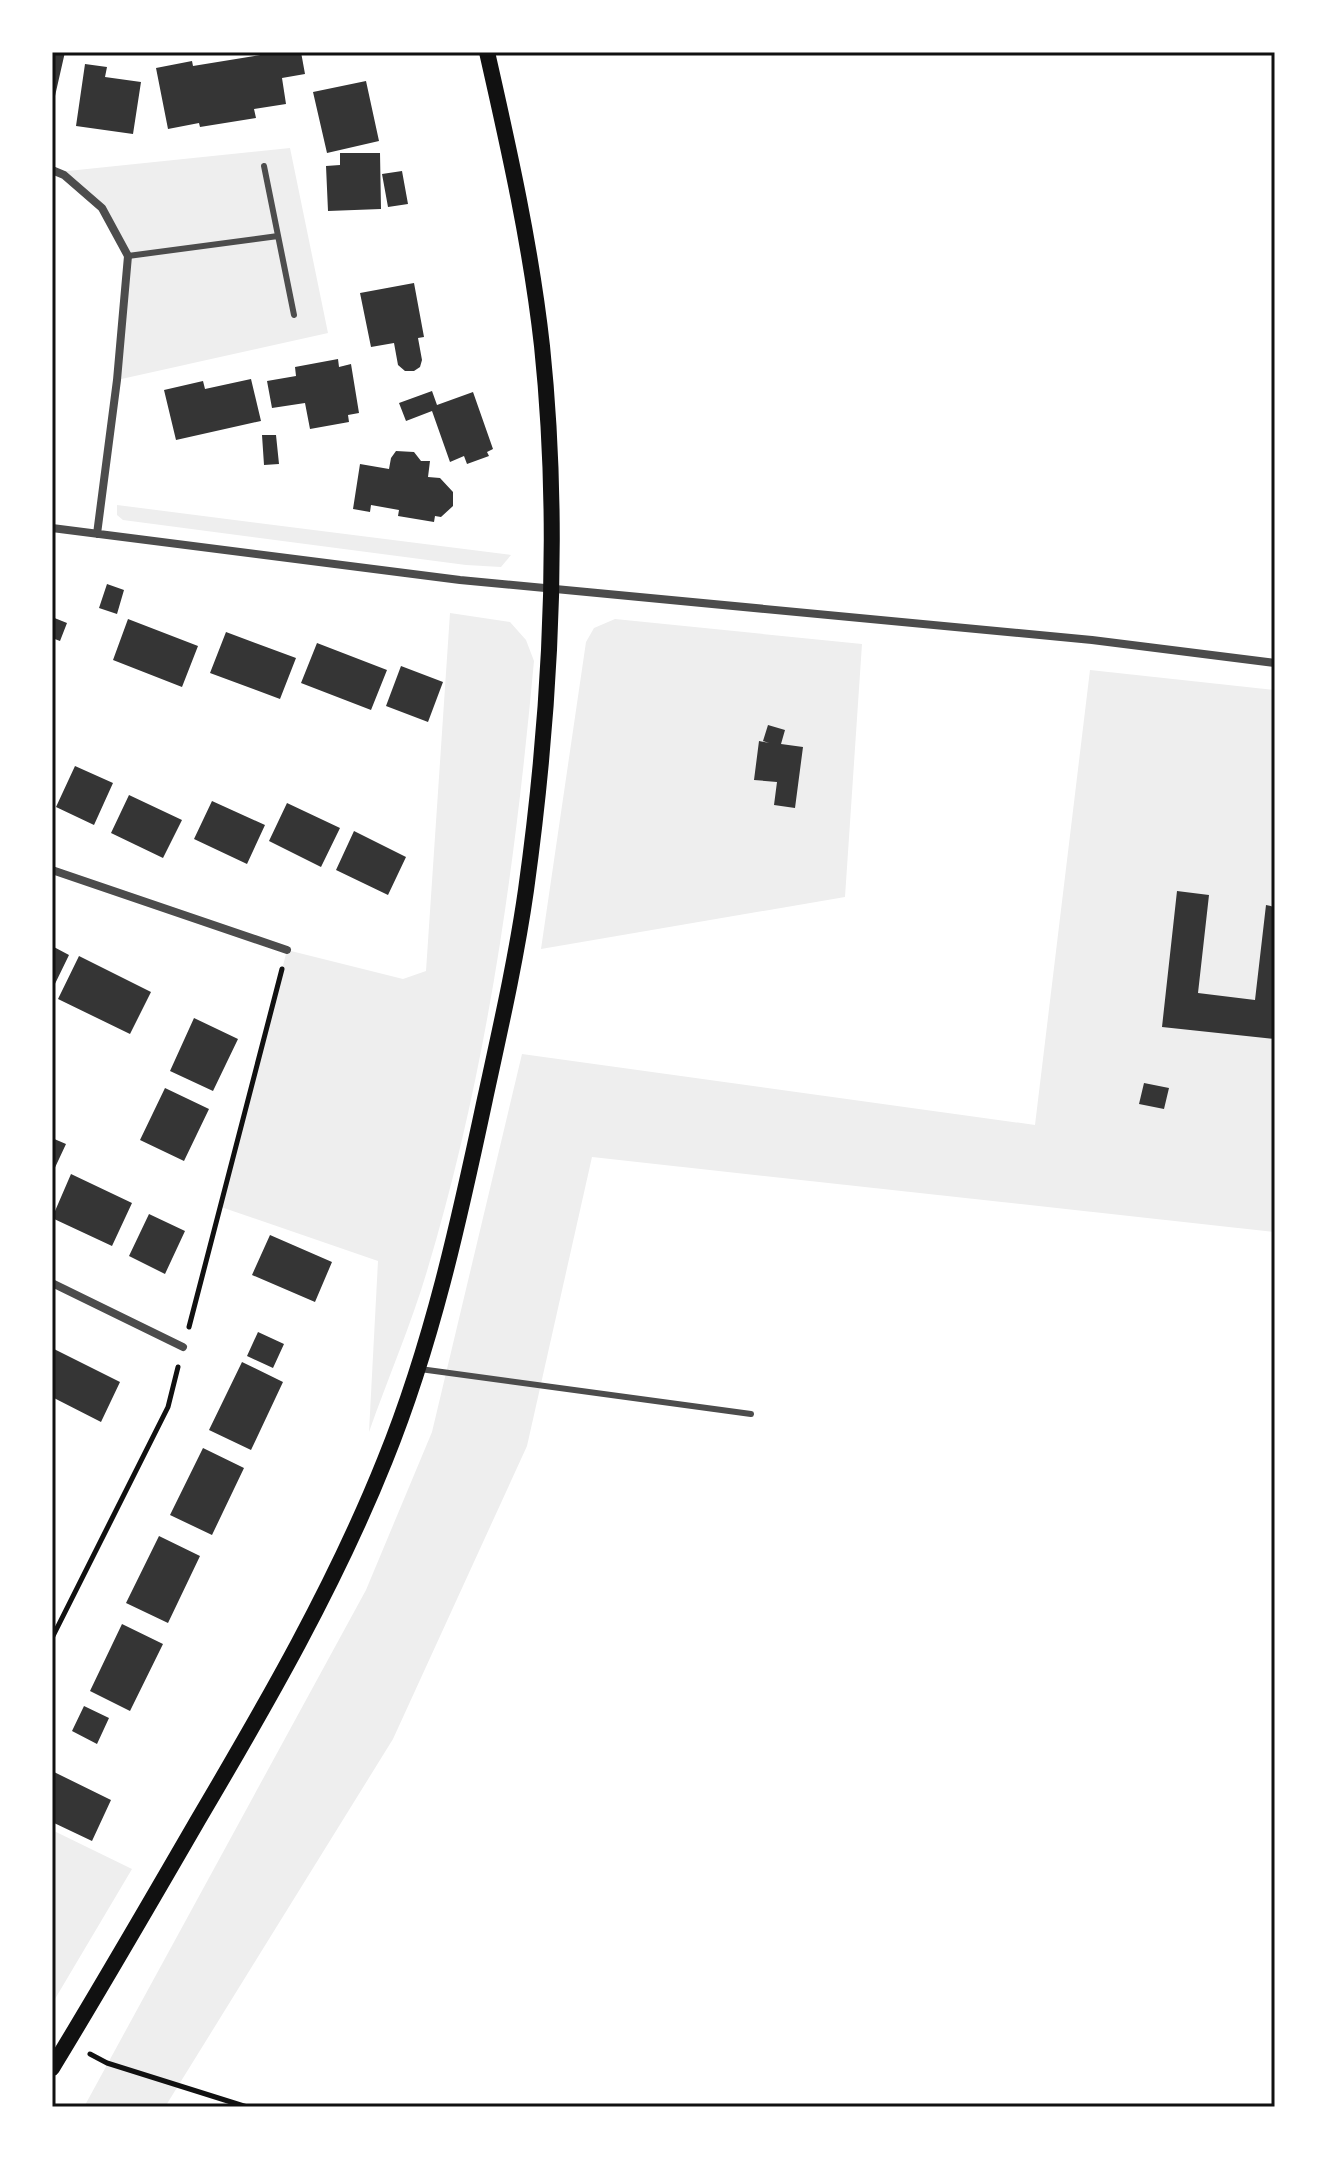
<svg xmlns="http://www.w3.org/2000/svg" width="1327" height="2159" viewBox="0 0 1327 2159" font-family="Overpass,sans-serif">
  <style>
    .green { fill: #eee }
    .building { fill: #353535 }
    .lines { fill: none; stroke-linecap: round; stroke-linejoin: round }
    .path { stroke: #111; stroke-width: 5 }
    .service { stroke: #4c4c4c; stroke-width: 6 }
    .minor { stroke: #4c4c4c; stroke-width: 8 }
    .secondary { stroke: #111; stroke-width: 16 }
    .neatline { fill: none; stroke: #111; stroke-width: 3 }
  </style>
  <rect width="100%" height="100%" fill="#fff"/>
  <path class="green" d="M 290,148 L 328,333 L 117,380 L 128,256 L 102,208 L 58,172 Z
    M 117,505 L 511,555 L 501,567 L 466,565 L 123,520 L 117,515 Z
    M 450,613 L 510,622 L 526,640 L 534,661 C 515,867 487,1072 427,1271 C 411,1325 388,1378 369,1432 L 378,1261 L 221,1207 L 287,950 L 403,979 L 426,971 Z
    M 615,619 L 862,644 L 845,897 L 541,949 L 586,642 L 594,628 Z
    M 1090,670 L 1275,690 L 1275,1232 L 592,1157 L 527,1446 L 393,1739 L 165,2107 L 84,2107 L 366,1590 L 432,1432 L 522,1054 L 1035,1125 Z
    M 52,1830 L 132,1869 L 52,2004 Z"/>
  <path class="building" d="M 52,52 L 65,52 L 55,96 L 52,95 Z
    M 279,52 L 301,52 L 305,74 L 282,78 L 286,104 L 254,109 L 256,118 L 200,127 L 199,123 L 168,129 L 156,68 L 192,61 L 193,66 Z
    M 85,64 L 107,67 L 105,77 L 141,82 L 133,134 L 76,126 Z
    M 366,81 L 379,141 L 327,153 L 313,92 Z
    M 340,153 L 380,153 L 381,209 L 328,211 L 326,166 L 340,165 Z
    M 402,171 L 408,204 L 388,207 L 382,174 Z
    M 414,283 L 424,337 L 418,338 L 422,360 L 420,367 L 414,371 L 405,371 L 398,365 L 394,343 L 371,347 L 360,293 Z
    M 338,359 L 339,367 L 351,364 L 359,413 L 348,415 L 349,422 L 310,429 L 305,403 L 272,408 L 267,381 L 296,376 L 295,367 Z
    M 251,379 L 261,421 L 176,440 L 164,390 L 203,381 L 205,389 Z
    M 432,391 L 437,405 L 473,392 L 493,449 L 487,452 L 489,456 L 467,464 L 464,456 L 450,462 L 432,411 L 406,421 L 399,403 Z
    M 262,435 L 276,435 L 279,464 L 264,465 Z
    M 396,451 L 414,452 L 421,461 L 430,461 L 428,477 L 440,478 L 453,492 L 453,506 L 441,517 L 435,516 L 434,522 L 398,516 L 399,510 L 371,505 L 370,512 L 353,509 L 360,464 L 389,469 L 391,458 Z
    M 107,584 L 124,590 L 117,614 L 99,608 Z
    M 52,617 L 67,623 L 60,641 L 52,638 Z
    M 128,619 L 198,646 L 182,687 L 113,660 Z
    M 226,632 L 296,658 L 280,699 L 210,673 Z
    M 317,643 L 387,670 L 371,710 L 301,683 Z
    M 401,666 L 443,682 L 428,722 L 386,706 Z
    M 768,725 L 785,730 L 781,744 L 803,747 L 795,808 L 774,805 L 777,782 L 754,780 L 759,741 L 769,743 L 763,741 Z
    M 75,766 L 113,783 L 94,825 L 56,807 Z
    M 129,795 L 182,820 L 163,858 L 111,833 Z
    M 212,801 L 265,825 L 247,864 L 194,839 Z
    M 287,803 L 340,828 L 321,867 L 269,841 Z
    M 354,831 L 406,857 L 388,895 L 336,870 Z
    M 1177,891 L 1209,895 L 1198,993 L 1255,1000 L 1266,905 L 1275,907 L 1275,1039 L 1162,1027 Z
    M 52,946 L 69,955 L 52,990 Z
    M 79,956 L 151,992 L 130,1034 L 58,999 Z
    M 194,1018 L 238,1039 L 213,1091 L 170,1071 Z
    M 1144,1083 L 1169,1088 L 1164,1109 L 1139,1104 Z
    M 165,1088 L 209,1109 L 184,1161 L 140,1140 Z
    M 52,1138 L 66,1144 L 52,1174 Z
    M 71,1174 L 132,1203 L 112,1246 L 52,1218 Z
    M 149,1214 L 185,1231 L 165,1274 L 129,1256 Z
    M 270,1235 L 332,1262 L 315,1302 L 252,1275 Z
    M 258,1332 L 284,1344 L 273,1368 L 247,1356 Z
    M 52,1348 L 120,1382 L 101,1422 L 52,1397 Z
    M 242,1362 L 283,1382 L 251,1450 L 209,1430 Z
    M 203,1448 L 244,1468 L 212,1535 L 170,1515 Z
    M 159,1536 L 200,1556 L 168,1623 L 126,1603 Z
    M 122,1624 L 163,1644 L 130,1711 L 90,1691 Z
    M 84,1706 L 109,1718 L 97,1744 L 72,1731 Z
    M 52,1771 L 111,1800 L 92,1841 L 52,1822 Z"/>
  <g class="lines">
    <path class="path" d="M 189,1327 L 282,969
      M 52,1638 L 168,1407 L 178,1367
      M 90,2054 L 107,2063 L 247,2107"/>
    <path class="service" d="M 264,166 L 294,315
      M 128,256 L 278,236
      M 420,1369 L 751,1414"/>
    <path class="minor" d="M 52,170 L 64,175 L 102,208 L 128,256 L 117,380 L 97,534
      M 52,528 L 460,580 L 1092,640 L 1275,663
      M 52,870 L 287,950
      M 52,1283 L 183,1347"/>
    <path class="secondary" d="M 52,2068 C 102,1986 150,1903 198,1820 C 267,1703 335,1585 385,1460 C 432,1344 459,1221 485,1099 C 500,1030 516,960 526,890 C 551,710 561,527 542,346 C 531,247 509,149 487,52"/>
  </g>
  <rect width="1327" height="2159" fill="none" stroke="#ffffff" stroke-width="108"/>
  <rect x="54" y="54" width="1219" height="2051" class="neatline"/>
</svg>
